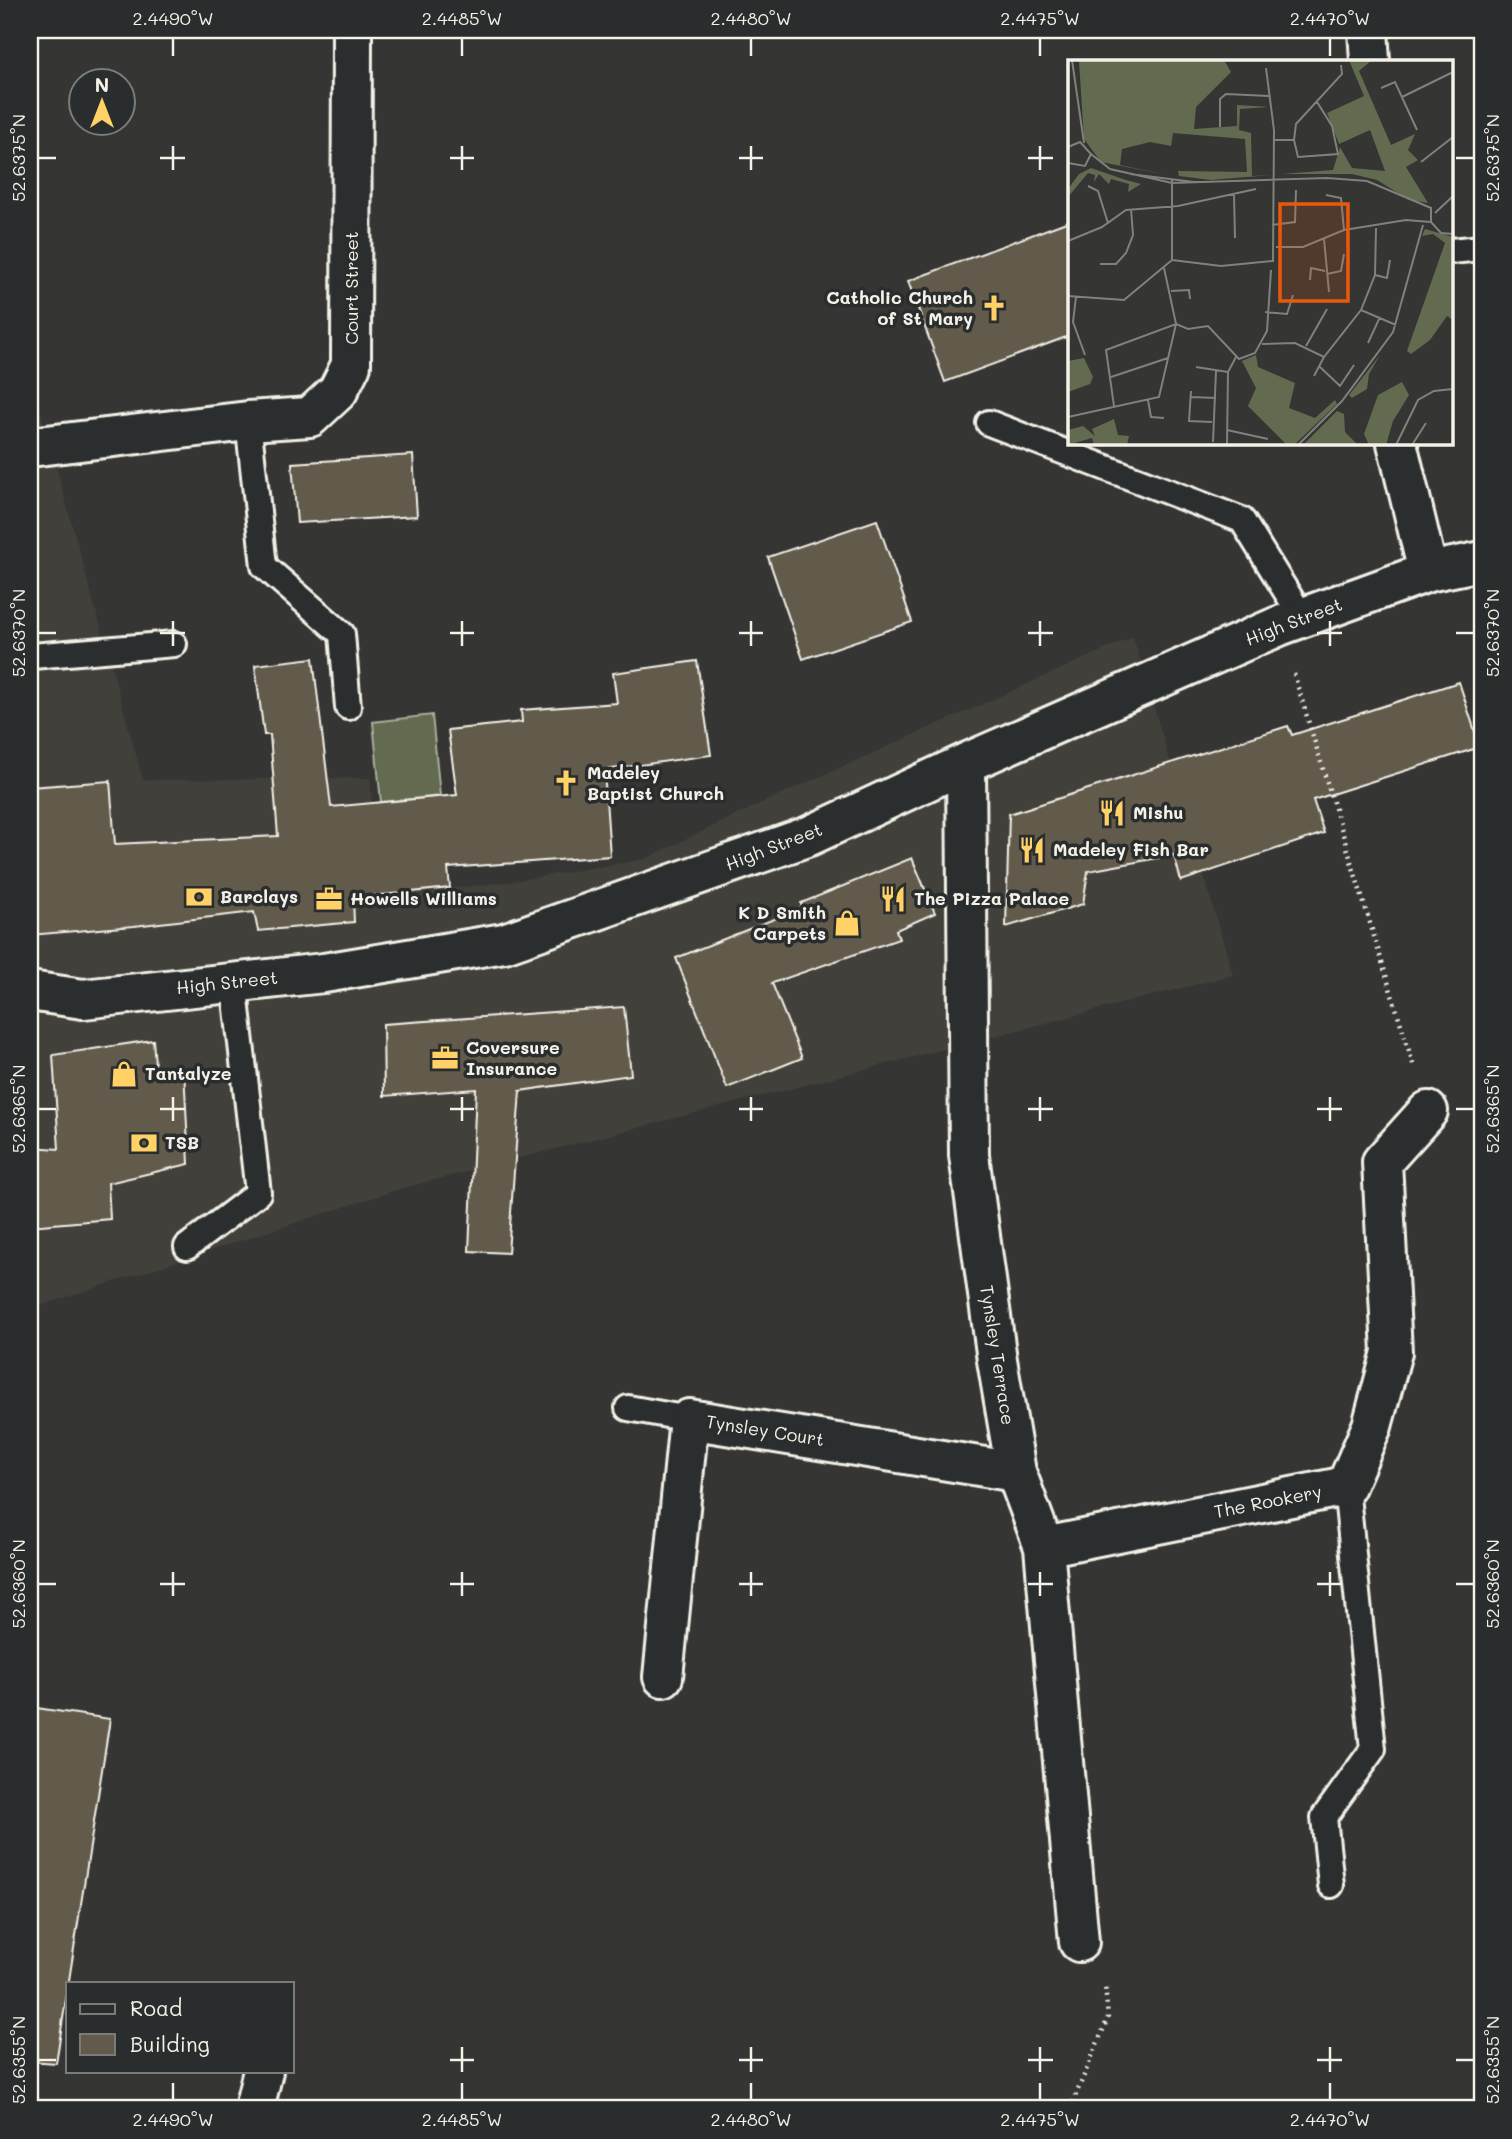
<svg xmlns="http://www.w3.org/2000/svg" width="1512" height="2139" viewBox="0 0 1512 2139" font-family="Mali,sans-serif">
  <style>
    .built { fill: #42413b }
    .green { fill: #626a50; stroke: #abae9c; stroke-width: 2 }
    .building { fill: #625a4b; stroke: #f4f1e8; stroke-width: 2 }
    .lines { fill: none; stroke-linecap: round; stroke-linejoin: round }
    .lane-casing { stroke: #f4f1e8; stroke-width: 30 }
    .street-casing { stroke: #f4f1e8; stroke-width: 44 }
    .path { stroke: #f4f1e8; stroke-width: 4.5; stroke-dasharray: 2 5; stroke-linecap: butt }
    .lane { stroke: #2a2d2e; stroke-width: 24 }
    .street { stroke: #2a2d2e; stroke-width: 38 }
    .ticks { fill: none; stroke: #f4f1e8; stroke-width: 2.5 }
    .labels { text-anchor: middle; stroke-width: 7; stroke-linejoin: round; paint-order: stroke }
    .street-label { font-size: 18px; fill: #f4f1e8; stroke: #2a2d2e }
    .poi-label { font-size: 18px; font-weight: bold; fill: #f4f1e8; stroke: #2a2d2e; text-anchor: start }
    .inset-road { fill: none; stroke: #81817c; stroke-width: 2 }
    .view { fill: #e8590c; fill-opacity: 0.15; stroke: #e8590c; stroke-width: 3.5 }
    .inset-edge { fill: none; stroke: #f4f1e8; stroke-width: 3.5 }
    .neatline { fill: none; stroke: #f4f1e8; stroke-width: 2.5 }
    .ticks-label { font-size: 18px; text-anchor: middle; fill: #f4f1e8 }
  </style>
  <rect width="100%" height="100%" fill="#353634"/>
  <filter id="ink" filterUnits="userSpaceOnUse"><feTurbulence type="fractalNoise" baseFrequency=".0143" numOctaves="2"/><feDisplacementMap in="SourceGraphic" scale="14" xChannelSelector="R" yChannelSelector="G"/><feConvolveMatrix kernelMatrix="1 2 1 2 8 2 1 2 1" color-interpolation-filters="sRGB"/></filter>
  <g filter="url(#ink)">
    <path class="built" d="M 30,374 L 143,780 L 370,778 L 379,896 L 509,882 L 645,859 L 766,801 L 1133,637 L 1233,975 L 399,1189 L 30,1309 Z"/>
    <path class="green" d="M 432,715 L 440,796 L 381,802 L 373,722 Z"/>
    <path class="building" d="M 1069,221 L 1069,336 L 945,382 L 908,281 Z
      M 413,455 L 417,516 L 297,523 L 292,463 Z
      M 877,520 L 912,622 L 803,659 L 768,557 Z
      M 313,658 L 331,807 L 457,795 L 448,730 L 522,722 L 521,710 L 617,703 L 613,673 L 697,661 L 711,755 L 604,770 L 610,856 L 448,868 L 450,888 L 353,898 L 354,922 L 258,931 L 254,912 L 134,926 L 30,935 L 30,787 L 110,781 L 115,844 L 278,836 L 270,735 L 264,735 L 255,665 Z
      M 1459,682 L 1480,747 L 1313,800 L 1324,833 L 1181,881 L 1174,855 L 1088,871 L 1083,904 L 1006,927 L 1009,814 L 1288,726 L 1292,735 Z
      M 912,858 L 935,913 L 896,930 L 899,939 L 772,983 L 802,1058 L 727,1088 L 676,958 L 802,908 L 801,903 Z
      M 624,1007 L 631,1075 L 520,1091 L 508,1253 L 469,1251 L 476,1089 L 384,1096 L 383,1024 Z
      M 153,1040 L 156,1076 L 184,1070 L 189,1164 L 108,1183 L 110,1219 L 30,1226 L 30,1147 L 59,1149 L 53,1055 Z
      M 30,1707 L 110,1719 L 56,2063 L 30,2061 Z"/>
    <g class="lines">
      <g class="lane-casing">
        <path id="lane" d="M 1451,251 L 1482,248
          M 248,421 L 264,566 L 342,634 L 348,707
          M 989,423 L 1242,520 L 1302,617
          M 30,654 L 32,656 L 174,644
          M 187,1247 L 258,1193 L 234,982
          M 628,1408 L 689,1419
          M 1331,1885 L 1324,1817 L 1373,1749 L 1346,1486"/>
      </g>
      <g class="street-casing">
        <path id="street" d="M 1368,30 L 1370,61
          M 1397,443 L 1428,572
          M 30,447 L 248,421 L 310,417 L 338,391 L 351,365 L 352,30
          M 966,763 L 969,1155 L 997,1360 L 1016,1472 L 1044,1547 L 1079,1942
          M 30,991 L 83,999 L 324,973 L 504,943 L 809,836 L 966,763 L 1279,626 L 1428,572 L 1482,561
          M 1044,1547 L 1346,1486 L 1372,1426 L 1392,1352 L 1382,1162 L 1428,1111
          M 663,1677 L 689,1419 L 1016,1472
          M 254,2109 L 263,2071"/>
      </g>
      <path class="path" d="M 1294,674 L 1414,1067
        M 1070,2109 L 1108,2018 L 1105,1985"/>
      <use href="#lane" class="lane"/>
      <use href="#street" class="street"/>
    </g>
  </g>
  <path class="ticks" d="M 173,38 L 173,56M 462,38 L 462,56M 751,38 L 751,56M 1040,38 L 1040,56M 1330,38 L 1330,56M 173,146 L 173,170M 462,146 L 462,170M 751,146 L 751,170M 1040,146 L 1040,170M 38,158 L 56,158M 160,158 L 185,158M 450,158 L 474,158M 739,158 L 763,158M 1028,158 L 1053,158M 1456,158 L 1474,158M 173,621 L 173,646M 462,621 L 462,646M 751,621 L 751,646M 1040,621 L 1040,646M 1330,621 L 1330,646M 38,633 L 56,633M 160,633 L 185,633M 450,633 L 474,633M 739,633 L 763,633M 1028,633 L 1053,633M 1317,633 L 1342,633M 1456,633 L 1474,633M 173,1097 L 173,1121M 462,1097 L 462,1121M 751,1097 L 751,1121M 1040,1097 L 1040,1121M 1330,1097 L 1330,1121M 38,1109 L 56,1109M 160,1109 L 185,1109M 450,1109 L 474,1109M 739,1109 L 763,1109M 1028,1109 L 1053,1109M 1317,1109 L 1342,1109M 1456,1109 L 1474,1109M 173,1572 L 173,1596M 462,1572 L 462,1596M 751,1572 L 751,1596M 1040,1572 L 1040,1596M 1330,1572 L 1330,1596M 38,1584 L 56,1584M 160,1584 L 185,1584M 450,1584 L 474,1584M 739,1584 L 763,1584M 1028,1584 L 1053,1584M 1317,1584 L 1342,1584M 1456,1584 L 1474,1584M 462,2047 L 462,2072M 751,2047 L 751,2072M 1040,2047 L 1040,2072M 1330,2047 L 1330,2072M 38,2060 L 56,2060M 450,2060 L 474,2060M 739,2060 L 763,2060M 1028,2060 L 1053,2060M 1317,2060 L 1342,2060M 1456,2060 L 1474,2060M 173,2083 L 173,2100M 462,2083 L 462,2100M 751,2083 L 751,2100M 1040,2083 L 1040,2100M 1330,2083 L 1330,2100"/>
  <defs>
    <g id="church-bare" transform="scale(2.1)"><path d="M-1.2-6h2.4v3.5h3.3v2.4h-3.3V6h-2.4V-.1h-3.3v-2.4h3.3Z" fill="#ffd166" stroke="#2a2d2e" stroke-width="2.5" paint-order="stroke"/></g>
    <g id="restaurant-bare" transform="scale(2.1)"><path d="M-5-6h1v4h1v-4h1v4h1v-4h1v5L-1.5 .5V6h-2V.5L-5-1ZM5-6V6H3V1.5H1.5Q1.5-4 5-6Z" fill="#ffd166" stroke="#2a2d2e" stroke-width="2.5" paint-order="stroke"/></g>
    <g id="bank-bare" transform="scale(2.1)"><path d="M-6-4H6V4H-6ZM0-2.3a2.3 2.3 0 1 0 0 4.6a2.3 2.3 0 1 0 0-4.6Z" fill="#ffd166" stroke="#2a2d2e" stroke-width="2.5" paint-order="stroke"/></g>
    <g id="office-bare" transform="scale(2.1)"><path d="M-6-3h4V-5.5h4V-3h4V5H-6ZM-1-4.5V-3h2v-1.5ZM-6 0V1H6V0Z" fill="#ffd166" stroke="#2a2d2e" stroke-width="2.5" paint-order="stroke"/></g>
    <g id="shop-bare" transform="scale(2.1)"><path d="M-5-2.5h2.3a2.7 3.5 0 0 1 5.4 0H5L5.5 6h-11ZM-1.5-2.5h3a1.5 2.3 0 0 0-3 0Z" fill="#ffd166" stroke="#2a2d2e" stroke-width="2.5" paint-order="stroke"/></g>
  </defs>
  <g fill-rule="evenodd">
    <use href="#church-bare" x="994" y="308"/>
    <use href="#church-bare" x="566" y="783"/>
    <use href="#restaurant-bare" x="1112" y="813"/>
    <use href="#restaurant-bare" x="1032" y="850"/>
    <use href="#bank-bare" x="199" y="897"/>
    <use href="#office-bare" x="329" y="899"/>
    <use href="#restaurant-bare" x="893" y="899"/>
    <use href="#shop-bare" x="847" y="923"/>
    <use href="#office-bare" x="445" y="1058"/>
    <use href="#shop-bare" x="124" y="1074"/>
    <use href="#bank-bare" x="144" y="1143"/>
  </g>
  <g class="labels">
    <g class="street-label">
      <text transform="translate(352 288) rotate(-90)" y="6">Court Street</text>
      <text transform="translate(1294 622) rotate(-21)" y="6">High Street</text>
      <text transform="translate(774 847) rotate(-21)" y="6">High Street</text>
      <text transform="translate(227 983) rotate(-6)" y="6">High Street</text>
      <text transform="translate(997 1355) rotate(81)" y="6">Tynsley Terrace</text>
      <text transform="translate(765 1431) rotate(9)" y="6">Tynsley Court</text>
      <text transform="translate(1268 1502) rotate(-11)" y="6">The Rookery</text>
    </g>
    <g class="poi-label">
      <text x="973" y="304" text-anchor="end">Catholic Church<tspan x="973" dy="21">of St Mary</tspan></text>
      <text x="587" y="779">Madeley<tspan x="587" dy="21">Baptist Church</tspan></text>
      <text x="1133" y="819">Mishu</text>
      <text x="1053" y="856">Madeley Fish Bar</text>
      <text x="220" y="903">Barclays</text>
      <text x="350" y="905">Howells Williams</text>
      <text x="914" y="905">The Pizza Palace</text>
      <text x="826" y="919" text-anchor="end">K D Smith<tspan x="826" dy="21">Carpets</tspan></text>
      <text x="466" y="1054">Coversure<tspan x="466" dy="21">Insurance</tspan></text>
      <text x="145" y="1080">Tantalyze</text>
      <text x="165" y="1149">TSB</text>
    </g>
  </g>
  <g transform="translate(1068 60)">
    <rect width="385" height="385" fill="#353634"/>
    <path d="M 156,0 L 163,12 L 128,47 L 126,69 L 169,66 L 169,45 L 201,47 L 172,49 L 171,70 L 183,73 L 184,116 L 203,115 L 143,120 L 111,116 L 110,111 L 179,112 L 177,79 L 105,73 L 103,86 L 82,82 L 54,89 L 52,105 L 99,115 L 33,102 L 16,79 L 11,1 ZM 281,0 L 304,0 L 291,11 L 323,85 L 347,74 L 340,90 L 350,100 L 338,107 L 360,143 L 341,140 L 309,120 L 284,114 L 214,114 L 265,110 L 272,87 L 284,108 L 317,111 L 302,70 L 271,84 L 259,53 L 296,36 ZM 23,108 L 58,120 L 73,124 L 60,132 L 61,124 L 43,119 L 41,124 L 31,114 L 26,122 L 27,115 L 20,113 L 0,137 L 0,129 L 11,114 ZM 357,169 L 385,177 L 385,260 L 379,256 L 362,280 L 343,294 L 339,291 L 377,183 L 365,174 L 354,176 ZM 188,295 L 190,307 L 227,323 L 221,348 L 247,358 L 267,340 L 269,344 L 226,385 L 219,385 L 180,346 L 188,328 L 174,301 ZM 312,295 L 301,314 L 299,329 L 284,338 L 281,335 ZM 16,298 L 25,317 L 22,324 L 0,332 L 0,301 ZM 334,322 L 341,335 L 325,361 L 318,385 L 301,385 L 296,374 L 310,335 ZM 269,351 L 276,354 L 277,372 L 290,385 L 235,385 ZM 46,359 L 50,375 L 61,376 L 59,385 L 26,385 L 24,378 L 0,385 L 0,370 L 15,366 L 27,376 L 24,369 Z" fill="#626a50"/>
    <path class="inset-road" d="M 4,0 L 16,83M 313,28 L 327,22 L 349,70M 334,37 L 385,12M 152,67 L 152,39 L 158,34 L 201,36M 205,80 L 226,80 L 228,64 L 274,14 L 273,5M 226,80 L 230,97 L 270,94 L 264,66 L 249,42M 0,87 L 12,82 L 23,94 L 17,106 L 0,103M 23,94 L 42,109 L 104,123 L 259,118 L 299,121 L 363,148 L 363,162M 353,102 L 385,77M 62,114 L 134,123M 20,126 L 30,131 L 40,163M 166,134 L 167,178M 258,135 L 273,138 L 276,170M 367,153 L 385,136M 363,162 L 373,173 L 385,174M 204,165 L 227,162 L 228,130M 256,179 L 261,232M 0,181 L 34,167 L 58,150 L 110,146 L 188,129M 208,187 L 235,187 L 276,170 L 338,160 L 363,162M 104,200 L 153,206 L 205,201 L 206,70 L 198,8M 104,200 L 104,119M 32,204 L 48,204 L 58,193 L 65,175 L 63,149M 96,208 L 108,264 L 120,269 L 140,266 L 171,299 L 187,293 L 199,271 L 203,210M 259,214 L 273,211 L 276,194M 307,215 L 319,218 L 322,200M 242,220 L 243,208 L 257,211M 103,231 L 121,230 L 122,239M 0,236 L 56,240 L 104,200M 8,237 L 5,262 L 17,295M 293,250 L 307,215 L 308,168M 197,252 L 219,254 L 225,235M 300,283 L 312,257M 194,284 L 227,283 L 256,297 L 293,250 L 328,265M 238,286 L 259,249M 128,307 L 160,312M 252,307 L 272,326 L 286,305M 246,316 L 256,297M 43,317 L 100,298M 123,331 L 121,361 L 144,362M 123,337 L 148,338M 80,340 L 83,357 L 96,358M 0,357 L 91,337 L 108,264 L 38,290 L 46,346M 159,370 L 200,379M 145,382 L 148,311M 159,385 L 160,312 L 168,297M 230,385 L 274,341 L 325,272 L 355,165M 328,385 L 350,340 L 366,331 L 385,329M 344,385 L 358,363"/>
    <path class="view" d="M 212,144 L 280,144 L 280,241 L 212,241 Z"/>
    <rect width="385" height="385" class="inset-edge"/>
  </g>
  <rect width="1512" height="2139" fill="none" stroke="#2a2d2e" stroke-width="77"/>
  <rect x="66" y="1982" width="228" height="91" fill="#2a2d2e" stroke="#7b7b78" stroke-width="2"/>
  <rect x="80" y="2004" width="35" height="10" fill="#2a2d2e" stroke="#7b7b78" stroke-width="2"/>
  <text x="130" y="2016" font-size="21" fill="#f4f1e8">Road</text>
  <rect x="80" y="2034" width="35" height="21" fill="#625a4b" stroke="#7b7b78" stroke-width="2"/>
  <text x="130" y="2052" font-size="21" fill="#f4f1e8">Building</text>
  <g transform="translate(102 102)"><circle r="33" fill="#2a2d2e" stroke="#7b7b78" stroke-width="2"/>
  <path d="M0-5L12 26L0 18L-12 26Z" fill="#ffd166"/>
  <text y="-10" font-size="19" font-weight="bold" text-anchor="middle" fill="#f4f1e8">N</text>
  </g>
  <rect x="38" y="38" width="1436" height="2062" class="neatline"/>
  <g class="ticks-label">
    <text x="173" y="25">2.4490°W</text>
    <text x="462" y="25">2.4485°W</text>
    <text x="751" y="25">2.4480°W</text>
    <text x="1040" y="25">2.4475°W</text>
    <text x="1330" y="25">2.4470°W</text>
    <text transform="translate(19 158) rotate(-90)" y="6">52.6375°N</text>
    <text transform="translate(1493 158) rotate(-90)" y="6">52.6375°N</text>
    <text transform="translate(19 633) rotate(-90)" y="6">52.6370°N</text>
    <text transform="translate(1493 633) rotate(-90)" y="6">52.6370°N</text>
    <text transform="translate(19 1109) rotate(-90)" y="6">52.6365°N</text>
    <text transform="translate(1493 1109) rotate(-90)" y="6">52.6365°N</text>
    <text transform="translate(19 1584) rotate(-90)" y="6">52.6360°N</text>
    <text transform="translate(1493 1584) rotate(-90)" y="6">52.6360°N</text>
    <text transform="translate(19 2060) rotate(-90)" y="6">52.6355°N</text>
    <text transform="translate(1493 2060) rotate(-90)" y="6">52.6355°N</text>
    <text x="173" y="2126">2.4490°W</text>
    <text x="462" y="2126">2.4485°W</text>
    <text x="751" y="2126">2.4480°W</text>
    <text x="1040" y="2126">2.4475°W</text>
    <text x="1330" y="2126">2.4470°W</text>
  </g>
</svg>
